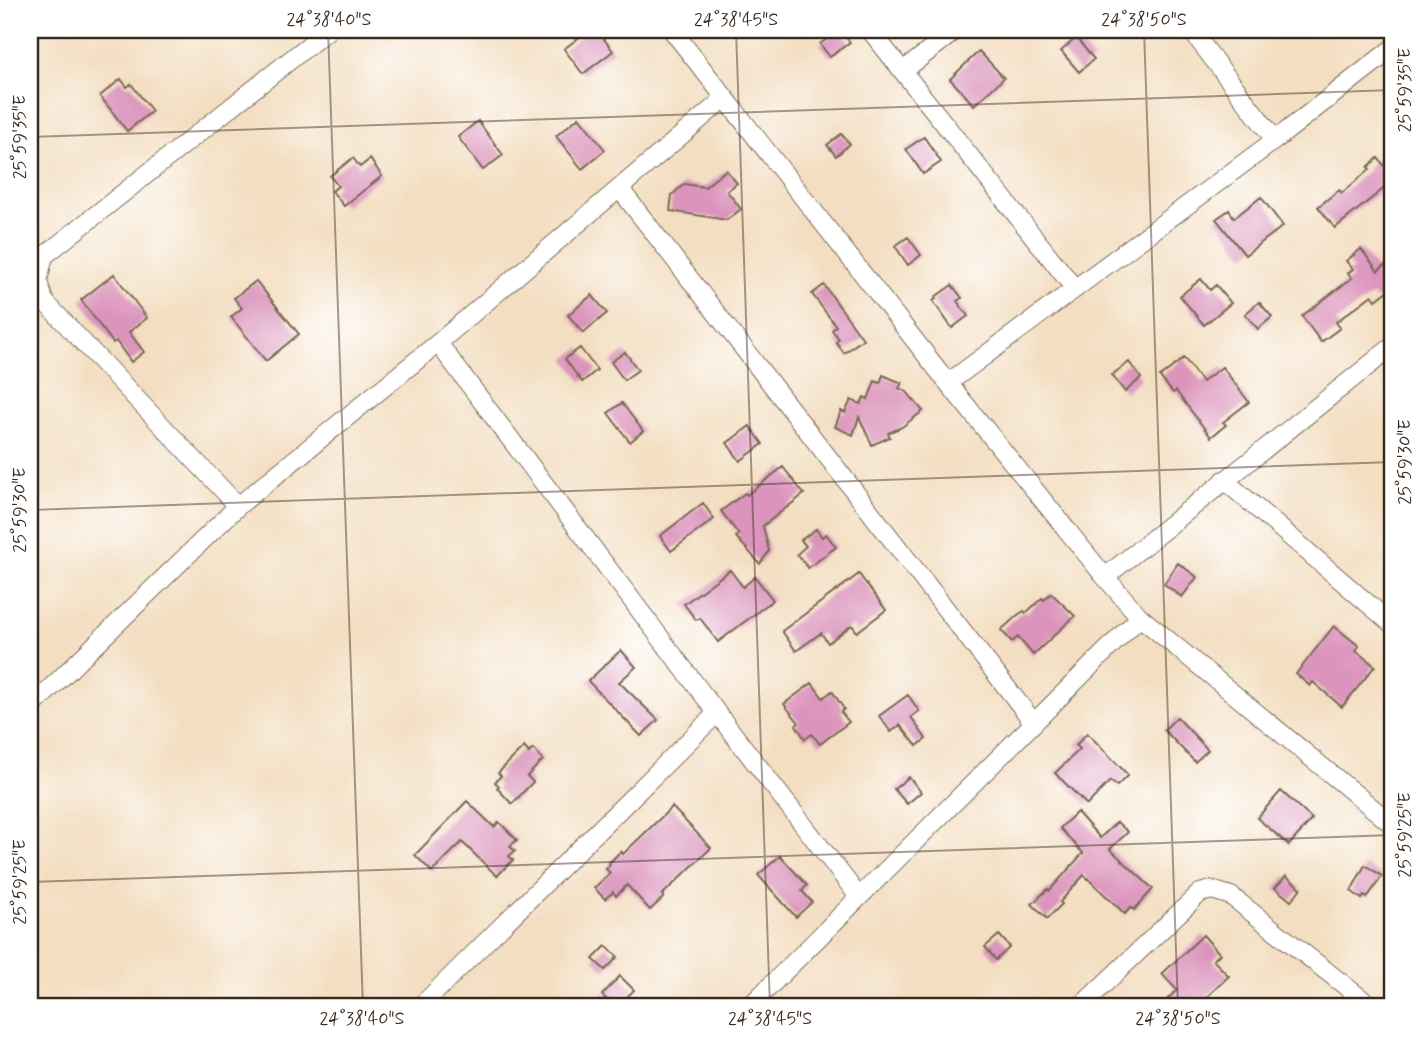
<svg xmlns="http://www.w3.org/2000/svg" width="1423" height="1037" viewBox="0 0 1423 1037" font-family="Mynerve,sans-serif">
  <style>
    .building { fill: #db94bc }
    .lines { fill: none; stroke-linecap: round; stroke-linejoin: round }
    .street-casing { stroke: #7b6957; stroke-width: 20 }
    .street { stroke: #fff; stroke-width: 18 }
    .ticks { fill: none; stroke: #3b2a1e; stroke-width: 2; stroke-opacity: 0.45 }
    .neatline { fill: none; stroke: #3b2a1e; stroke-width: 2.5 }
    .ticks-label { font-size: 18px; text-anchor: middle; fill: #3b2a1e }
  </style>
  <rect width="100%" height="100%" fill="#fff"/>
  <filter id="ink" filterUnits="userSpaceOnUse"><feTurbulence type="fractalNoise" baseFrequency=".0143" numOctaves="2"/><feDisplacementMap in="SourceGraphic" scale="14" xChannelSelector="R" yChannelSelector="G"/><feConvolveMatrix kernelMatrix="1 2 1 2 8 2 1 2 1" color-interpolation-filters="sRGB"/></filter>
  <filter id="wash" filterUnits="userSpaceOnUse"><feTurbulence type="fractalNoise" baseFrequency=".00686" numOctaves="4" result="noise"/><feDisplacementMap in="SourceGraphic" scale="28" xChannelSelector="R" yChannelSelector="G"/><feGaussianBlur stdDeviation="1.57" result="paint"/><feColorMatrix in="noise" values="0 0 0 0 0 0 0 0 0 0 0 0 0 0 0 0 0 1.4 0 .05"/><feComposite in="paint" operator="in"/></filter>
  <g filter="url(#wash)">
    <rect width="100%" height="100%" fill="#f3dec1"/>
    <g id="blocks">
      <path class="building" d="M 589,30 L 597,30 L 613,51 L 583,74 L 564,49 Z
        M 839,30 L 850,42 L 830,57 L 820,44 Z
        M 1076,38 L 1094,59 L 1079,72 L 1061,51 Z
        M 979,51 L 1004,78 L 974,105 L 950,79 Z
        M 121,79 L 127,87 L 131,84 L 152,111 L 127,131 L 100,96 Z
        M 579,117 L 605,150 L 582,169 L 556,136 Z
        M 478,121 L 503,155 L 483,170 L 458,137 Z
        M 841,134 L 850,144 L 836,156 L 827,145 Z
        M 924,137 L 941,162 L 923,174 L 906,149 Z
        M 353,158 L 360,167 L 370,159 L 382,176 L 344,206 L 332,191 L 338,186 L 330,176 Z
        M 1378,158 L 1393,176 L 1393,181 L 1335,228 L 1318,207 L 1339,190 L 1342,193 L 1370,169 L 1368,167 Z
        M 726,170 L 737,183 L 727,191 L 741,209 L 727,220 L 670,211 L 672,195 L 684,184 L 705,187 Z
        M 1261,197 L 1283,226 L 1245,255 L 1216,219 L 1229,210 L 1234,218 Z
        M 908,237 L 921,255 L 908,265 L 895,246 Z
        M 1361,249 L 1378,271 L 1385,265 L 1393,276 L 1393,287 L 1376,300 L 1372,295 L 1336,322 L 1340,328 L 1321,342 L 1302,316 L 1352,278 L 1348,273 L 1353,269 L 1346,261 Z
        M 114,274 L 147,318 L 129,332 L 144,352 L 131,362 L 116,341 L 113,343 L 81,300 Z
        M 1201,279 L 1210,290 L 1216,285 L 1231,303 L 1204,325 L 1180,296 Z
        M 256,281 L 299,334 L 266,361 L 231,317 L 242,308 L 234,298 Z
        M 824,285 L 863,339 L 844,353 L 836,342 L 839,339 L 832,330 L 836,326 L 812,294 Z
        M 952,285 L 962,298 L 957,301 L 968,316 L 952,328 L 933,301 L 936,299 L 935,297 Z
        M 592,295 L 607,313 L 583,333 L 568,315 Z
        M 1259,302 L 1272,317 L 1258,329 L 1245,314 Z
        M 580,348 L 597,370 L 582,382 L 565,359 Z
        M 625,352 L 638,370 L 624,380 L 611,362 Z
        M 1184,358 L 1202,382 L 1222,367 L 1249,402 L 1223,422 L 1226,425 L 1211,437 L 1176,391 L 1173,393 L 1160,377 Z
        M 1129,362 L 1141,378 L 1125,392 L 1112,375 Z
        M 883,375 L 902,383 L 899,388 L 907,392 L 923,411 L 902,427 L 888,433 L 890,437 L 872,445 L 859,417 L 853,435 L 835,427 L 841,411 L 845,413 L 851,400 L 861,404 L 864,397 L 868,399 L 875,381 L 880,383 Z
        M 622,403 L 643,431 L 630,442 L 608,413 Z
        M 750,426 L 763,444 L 740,461 L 727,443 Z
        M 783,467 L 804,494 L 763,526 L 769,551 L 760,564 L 736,537 L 739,535 L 721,511 L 745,493 L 747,495 Z
        M 703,503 L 714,519 L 671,551 L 660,536 Z
        M 816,529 L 822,537 L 826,534 L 836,547 L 808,568 L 797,554 L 806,546 L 801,540 Z
        M 1178,563 L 1197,577 L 1182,597 L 1164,584 Z
        M 730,570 L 743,587 L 755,577 L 773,600 L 718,642 L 700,618 L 696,620 L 684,604 Z
        M 859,574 L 886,610 L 857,632 L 852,625 L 828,643 L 821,633 L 796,651 L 782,631 Z
        M 1051,593 L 1075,616 L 1033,655 L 1018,637 L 1012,642 L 1001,630 L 1019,614 L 1024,611 L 1026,613 L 1042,598 L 1044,600 Z
        M 1334,626 L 1359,646 L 1356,651 L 1375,666 L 1342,707 L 1313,682 L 1310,686 L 1296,674 Z
        M 621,650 L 636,667 L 619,682 L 658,720 L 641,736 L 588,681 Z
        M 812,683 L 823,698 L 832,691 L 844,709 L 841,712 L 849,722 L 820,744 L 812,734 L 805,739 L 796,725 L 799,723 L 784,704 Z
        M 908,695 L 919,711 L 911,717 L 926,739 L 917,746 L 900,725 L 891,732 L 879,716 Z
        M 1177,717 L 1208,750 L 1195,762 L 1164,730 Z
        M 1087,733 L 1128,775 L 1117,786 L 1110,781 L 1087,805 L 1055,773 L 1080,749 L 1076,745 Z
        M 524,747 L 529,753 L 533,749 L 543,760 L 527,776 L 533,782 L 512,804 L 497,788 L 499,786 L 495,782 L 501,776 L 498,773 Z
        M 909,777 L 921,792 L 907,804 L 894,789 Z
        M 1281,791 L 1312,819 L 1289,845 L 1257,818 Z
        M 467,801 L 494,827 L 499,822 L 517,840 L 510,846 L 515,851 L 509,856 L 513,860 L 497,876 L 462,842 L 432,872 L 415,855 Z
        M 672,807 L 711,848 L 662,895 L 664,897 L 650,910 L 627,885 L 616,896 L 613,892 L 605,899 L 594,888 L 610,873 L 606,869 L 610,865 L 609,863 L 621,851 L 623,854 Z
        M 1077,812 L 1100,838 L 1117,822 L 1128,832 L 1110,849 L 1153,889 L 1134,910 L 1131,907 L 1125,914 L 1084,875 L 1060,902 L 1062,904 L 1047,919 L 1032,904 L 1048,889 L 1049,891 L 1083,853 L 1060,828 Z
        M 780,856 L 807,885 L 802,891 L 812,902 L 796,917 L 758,875 Z
        M 1365,865 L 1382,876 L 1367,898 L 1364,896 L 1362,899 L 1351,891 Z
        M 1286,876 L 1301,888 L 1291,901 L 1275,888 Z
        M 999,935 L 1010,947 L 996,960 L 985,947 Z
        M 1203,935 L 1220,954 L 1213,960 L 1229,976 L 1196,1007 L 1159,1007 L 1177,990 L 1162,974 Z
        M 606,946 L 618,957 L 605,970 L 593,959 Z
        M 620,976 L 634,990 L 617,1007 L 614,1007 L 602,995 Z"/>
    </g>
  </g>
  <g filter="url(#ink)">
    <use href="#blocks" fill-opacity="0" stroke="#7b6957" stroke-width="2"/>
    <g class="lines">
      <g class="street-casing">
        <path id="street" d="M 328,30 L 44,256 L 38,281 L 44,301 L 238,506 L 438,343 L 725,98
          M 672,30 L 948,383 L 1105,577 L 1140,617 L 1393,825
          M 870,30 L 1075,289
          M 1191,30 L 1275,140
          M 903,71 L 956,30
          M 620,189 L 1034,723
          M 438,343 L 717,713 L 859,897
          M 948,383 L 1275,140 L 1393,48
          M 1224,480 L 1393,625
          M 1105,577 L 1393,346
          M 30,708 L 238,506
          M 420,1007 L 717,713
          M 749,1007 L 1140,617
          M 1080,1007 L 1200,893 L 1212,890 L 1231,896 L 1372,1007"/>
      </g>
      <use href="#street" class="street"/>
    </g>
  </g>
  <path class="ticks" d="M 328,30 L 363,1007M 736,30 L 770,1007M 1144,30 L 1178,1007M 30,137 L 1393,90M 30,510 L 1393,462M 30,882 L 1393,835"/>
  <rect width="1423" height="1037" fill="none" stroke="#fff" stroke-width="77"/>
  <rect x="38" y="38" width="1346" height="960" class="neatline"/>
  <g class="ticks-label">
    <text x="329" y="25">24°38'40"S</text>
    <text x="736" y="25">24°38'45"S</text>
    <text x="1144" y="25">24°38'50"S</text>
    <text transform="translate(1404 90) rotate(-90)" y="6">25°59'35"E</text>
    <text transform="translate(19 137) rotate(-90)" y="6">25°59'35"E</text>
    <text transform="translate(1404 462) rotate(-90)" y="6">25°59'30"E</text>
    <text transform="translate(19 510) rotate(-90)" y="6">25°59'30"E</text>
    <text transform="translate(1404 835) rotate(-90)" y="6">25°59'25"E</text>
    <text transform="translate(19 882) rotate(-90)" y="6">25°59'25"E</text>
    <text x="362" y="1024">24°38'40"S</text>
    <text x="770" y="1024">24°38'45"S</text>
    <text x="1178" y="1024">24°38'50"S</text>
  </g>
</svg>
